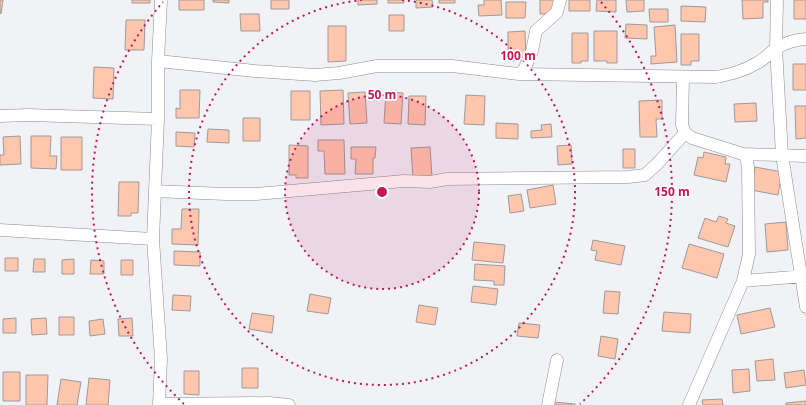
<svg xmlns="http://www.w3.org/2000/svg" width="806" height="405" viewBox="0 0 806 405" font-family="'Open Sans',sans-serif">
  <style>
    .building { fill: #ffc6ae; stroke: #9e9a99 }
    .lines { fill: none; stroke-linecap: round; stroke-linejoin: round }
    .minor-casing { stroke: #8b8c8f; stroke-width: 13 }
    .minor { stroke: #fff; stroke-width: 12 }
    .ring { fill: none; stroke: #c2185b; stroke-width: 2; stroke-dasharray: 2 4 }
    .centre { fill: #c2185b; stroke: #fff; stroke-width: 2 }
    .ring-label { font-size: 12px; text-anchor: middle; font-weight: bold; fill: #c2185b; stroke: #fff; stroke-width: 3.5; stroke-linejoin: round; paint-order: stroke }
  </style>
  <rect width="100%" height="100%" fill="#f1f2f6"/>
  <path class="building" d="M 0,0 L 3,0 L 1,14 L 0,13 Z
    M 132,0 L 150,0 L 150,3 L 132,3 Z
    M 179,0 L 204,0 L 204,10 L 179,10 Z
    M 213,0 L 229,0 L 229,3 L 213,2 Z
    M 271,0 L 289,0 L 289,9 L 271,9 Z
    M 358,0 L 377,0 L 377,4 L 358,5 Z
    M 388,0 L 404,0 L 404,3 L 388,3 Z
    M 416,0 L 432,0 L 433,7 L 416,8 Z
    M 439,0 L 455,0 L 455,3 L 439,3 Z
    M 484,0 L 501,0 L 502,15 L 479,16 L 478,5 L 484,5 Z
    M 540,0 L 561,0 L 561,14 L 540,14 Z
    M 569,0 L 590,0 L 590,11 L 569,11 Z
    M 597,0 L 616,0 L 616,12 L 596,11 Z
    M 626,0 L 644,0 L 644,11 L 627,12 Z
    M 742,0 L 768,0 L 768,2 L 763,2 L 763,18 L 743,19 Z
    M 794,0 L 806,0 L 806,19 L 794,19 Z
    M 506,2 L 526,2 L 525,18 L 506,18 Z
    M 681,6 L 706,7 L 705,22 L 681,21 Z
    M 649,9 L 668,9 L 668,22 L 650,22 Z
    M 240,14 L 259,14 L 260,31 L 241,31 Z
    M 389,15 L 404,15 L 404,31 L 389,31 Z
    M 126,20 L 145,20 L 144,50 L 125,50 Z
    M 626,24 L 647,25 L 647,39 L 625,38 Z
    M 675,25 L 677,62 L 651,64 L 651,56 L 656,56 L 654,27 Z
    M 328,26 L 346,26 L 346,61 L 328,62 Z
    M 525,31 L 526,60 L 508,61 L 508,32 Z
    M 594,31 L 617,31 L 617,63 L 607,63 L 607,61 L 594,61 Z
    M 572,33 L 588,33 L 588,61 L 581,61 L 581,63 L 572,63 Z
    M 681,34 L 699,34 L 699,61 L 691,61 L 691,65 L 681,65 Z
    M 793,64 L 806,64 L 806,90 L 793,90 Z
    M 94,67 L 114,68 L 113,99 L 93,98 Z
    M 180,90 L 200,90 L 199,118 L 176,118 L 176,108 L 180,109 Z
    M 343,90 L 344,124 L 321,125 L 320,91 Z
    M 291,91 L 310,91 L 310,120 L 291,120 Z
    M 365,92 L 367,123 L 350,124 L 348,93 Z
    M 386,92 L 403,93 L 401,124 L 384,123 Z
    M 466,95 L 485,96 L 484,125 L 464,124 Z
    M 409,96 L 426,96 L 425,125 L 408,124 Z
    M 662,100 L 662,119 L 656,119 L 657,137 L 640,137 L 639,101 Z
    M 756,103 L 757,121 L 735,122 L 734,104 Z
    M 795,106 L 806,106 L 806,138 L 796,139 Z
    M 243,118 L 260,118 L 260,141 L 243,141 Z
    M 496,123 L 518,124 L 518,139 L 496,138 Z
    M 551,124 L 552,137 L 531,138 L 531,131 L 542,130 L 541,125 Z
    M 208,129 L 229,130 L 229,143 L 207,142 Z
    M 176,132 L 195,133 L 194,147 L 176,146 Z
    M 20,136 L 21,164 L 0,165 L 0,155 L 4,155 L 3,137 Z
    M 31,136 L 51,136 L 50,156 L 57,156 L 56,169 L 31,168 Z
    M 61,137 L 82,137 L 82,170 L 61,170 Z
    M 318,140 L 344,140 L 345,174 L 325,174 L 324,151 L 318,151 Z
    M 289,145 L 308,146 L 308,178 L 296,178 L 296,175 L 289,175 Z
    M 571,145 L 572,164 L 558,165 L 557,146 Z
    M 351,147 L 376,147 L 375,158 L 373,158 L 373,174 L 355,174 L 356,159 L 351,159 Z
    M 430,147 L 432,177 L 413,178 L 411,148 Z
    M 623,149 L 635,149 L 635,168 L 623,168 Z
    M 704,152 L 726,157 L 725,164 L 730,164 L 726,182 L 694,175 L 698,157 L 703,158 Z
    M 755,167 L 782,172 L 778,195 L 751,190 Z
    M 119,182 L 139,182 L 138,213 L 131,213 L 131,216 L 118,216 Z
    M 553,185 L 556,204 L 530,208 L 527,190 Z
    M 521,194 L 524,211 L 510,213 L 508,196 Z
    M 182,209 L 199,209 L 198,245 L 172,244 L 172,229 L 181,229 Z
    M 719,216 L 728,219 L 726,223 L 735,226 L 728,247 L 698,238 L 705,218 L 716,222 Z
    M 786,222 L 788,250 L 767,252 L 765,224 Z
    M 593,240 L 625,246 L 621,265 L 595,260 L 597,251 L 591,250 Z
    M 474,242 L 505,245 L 503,263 L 472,260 Z
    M 689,244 L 724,254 L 717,278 L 682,268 Z
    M 174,251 L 200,252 L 200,266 L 174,265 Z
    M 5,258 L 18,258 L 18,271 L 5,271 Z
    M 34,259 L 45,259 L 45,272 L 33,272 Z
    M 74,259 L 74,274 L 62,274 L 62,260 Z
    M 91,260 L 104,261 L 104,274 L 90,274 Z
    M 121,260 L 133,260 L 133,275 L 121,275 Z
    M 475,264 L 505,266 L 504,285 L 494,285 L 494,281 L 474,280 Z
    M 473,286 L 498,289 L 496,305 L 471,302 Z
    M 605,291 L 620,292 L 618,314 L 603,313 Z
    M 310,294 L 331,298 L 328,314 L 307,311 Z
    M 173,295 L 191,296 L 190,311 L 172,310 Z
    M 419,305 L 438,308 L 435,325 L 416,322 Z
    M 770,308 L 775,327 L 741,334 L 737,315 Z
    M 664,312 L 691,314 L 690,333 L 662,331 Z
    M 252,313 L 274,316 L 272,333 L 249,329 Z
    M 59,317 L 74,317 L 74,335 L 59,335 Z
    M 16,318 L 16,333 L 3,333 L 3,319 Z
    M 46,318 L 47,334 L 32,335 L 31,319 Z
    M 132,318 L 133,336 L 119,336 L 118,319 Z
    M 103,319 L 105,334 L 90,336 L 89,321 Z
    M 519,323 L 540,325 L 538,338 L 517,336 Z
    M 601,336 L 618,339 L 615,359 L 598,356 Z
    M 773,359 L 775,380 L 757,381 L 755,361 Z
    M 242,368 L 258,368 L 258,388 L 242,388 Z
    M 749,369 L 750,391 L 733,393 L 732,370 Z
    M 804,370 L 806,385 L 786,388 L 784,373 Z
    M 184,371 L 199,371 L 199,395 L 184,394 Z
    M 3,372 L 20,372 L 20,401 L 3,401 Z
    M 26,375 L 48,375 L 47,405 L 26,405 Z
    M 89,378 L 110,380 L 108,405 L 86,405 Z
    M 61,379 L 81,382 L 77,405 L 57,405 Z
    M 722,399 L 723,405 L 703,405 L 702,400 Z
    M 806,401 L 806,405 L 786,405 L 786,403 Z
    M 554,402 L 575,404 L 575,405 L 554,405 Z"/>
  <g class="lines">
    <g class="minor-casing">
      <path id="minor" d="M 777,0 L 776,48 L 782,155 L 806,307
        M 158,61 L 255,71 L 315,75 L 339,73 L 377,66 L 452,66 L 519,74 L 716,77 C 731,74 744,71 757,63 C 765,59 770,52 777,48 C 786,42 795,40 806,39
        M 519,74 L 524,70 L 532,51 L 536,31 L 557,12 L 560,0
        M 683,77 L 682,125 L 685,133 L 692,138 L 743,154 L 746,157 L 748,167 L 749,254 L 743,281 L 689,405
        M 0,116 L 28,115 L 158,119
        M 743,154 L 806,156
        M 155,191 L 225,194 L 256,194 L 404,181 L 430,182 L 447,179 L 628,177 L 645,175 L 657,164 L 685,133
        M 0,230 L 153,239
        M 743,281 L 806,276
        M 159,404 L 269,403 L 289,405
        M 159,405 L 161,359 L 153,239 L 158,119 L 158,61 L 161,0
        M 548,405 L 557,360"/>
    </g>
    <use href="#minor" class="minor"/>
  </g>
  <circle cx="382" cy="192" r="97" fill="#c2185b" fill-opacity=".12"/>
  <g class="ring">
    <circle cx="382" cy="192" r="97"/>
    <path d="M402 0A193 193 0 1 1 362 0"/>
    <path d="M184 404A290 290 0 0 1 163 2M601 2A290 290 0 0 1 580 404"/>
  </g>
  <circle cx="382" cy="192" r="6" class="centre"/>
  <g class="ring-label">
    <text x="518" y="60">100 m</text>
    <text x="382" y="99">50 m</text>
    <text x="672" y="196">150 m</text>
  </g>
</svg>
